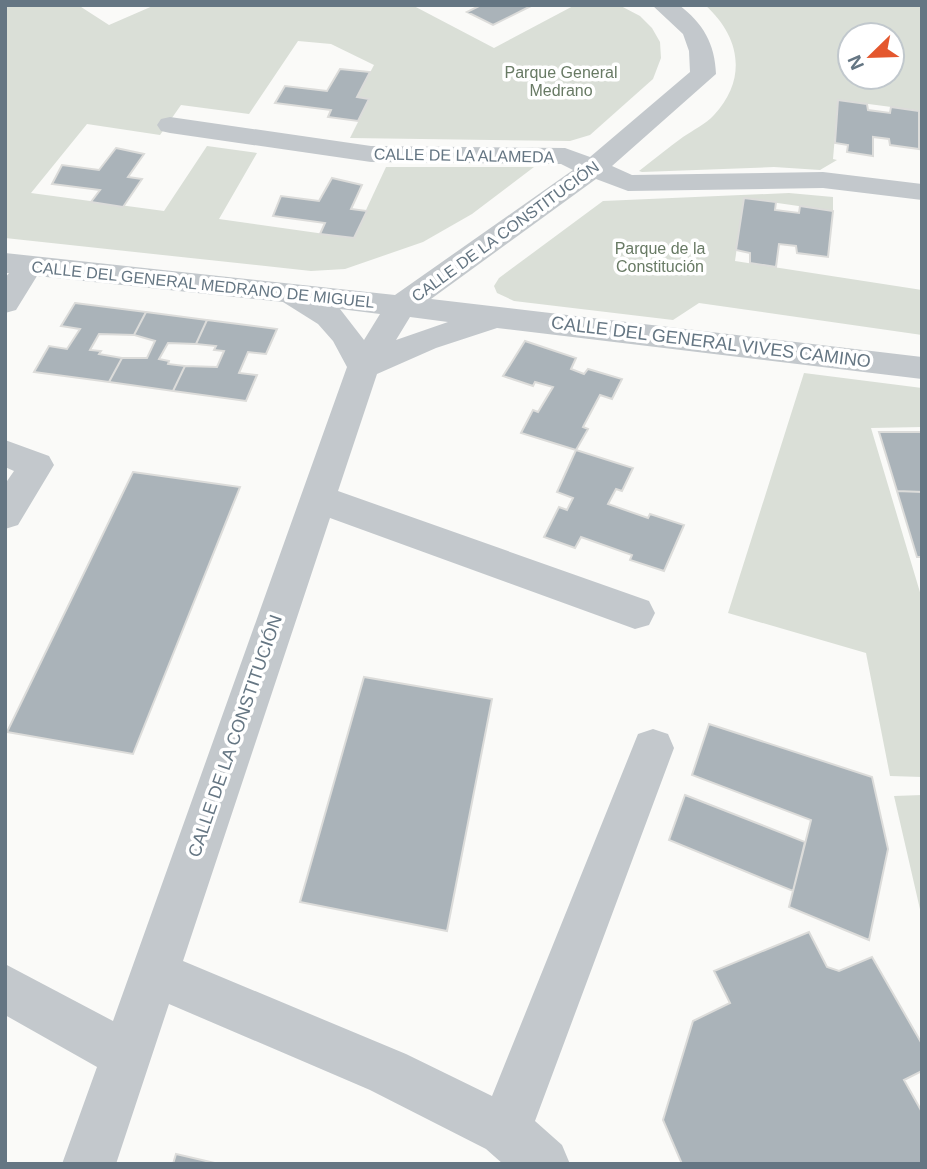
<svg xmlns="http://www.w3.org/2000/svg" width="927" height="1169" viewBox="0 0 927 1169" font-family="Helvetica,sans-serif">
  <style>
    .green { fill: #dadfd7; fill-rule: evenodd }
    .building { fill: #aab3b9; stroke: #dcdcda; stroke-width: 2 }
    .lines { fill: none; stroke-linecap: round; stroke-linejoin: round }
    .minor { fill: #c3c8cc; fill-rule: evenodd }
    .labels { text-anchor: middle; stroke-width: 7; stroke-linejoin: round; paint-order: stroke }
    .far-park-label { font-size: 16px; fill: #687a64; stroke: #fff }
    .far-street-label { font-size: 16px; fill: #657683; stroke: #fff }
    .street-label { font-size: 18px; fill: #657683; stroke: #fff }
  </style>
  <rect width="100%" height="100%" fill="#fafaf8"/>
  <path class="green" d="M 5,5 L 78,5 L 109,25 L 155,5 L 412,5 L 494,48 L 575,5 L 619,5 L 640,16 L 652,28 L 660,42 L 661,58 L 653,79 L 590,135 L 570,141 L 350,138 L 369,100 L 357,97 L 374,65 L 331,44 L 298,41 L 249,114 L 181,105 L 160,135 L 87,124 L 31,193 L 164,211 L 207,146 L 257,153 L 219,219 L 353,238 L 386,167 L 534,167 L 472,214 L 423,242 L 345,269 L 311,271 L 5,238 Z
    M 705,5 L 922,5 L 922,111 L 838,100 L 833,159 L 837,160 L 820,170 L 774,167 L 642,172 L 639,171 C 654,159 668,148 683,137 C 693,130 706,124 714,115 C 748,79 740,36 705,5 ZM 850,35 L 892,35 L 892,77 L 850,77 Z
    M 789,193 L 833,197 L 833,211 L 744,198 L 735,261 L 922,290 L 922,335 L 699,303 L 673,320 L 514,301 L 497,293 L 494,286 L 499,278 L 603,201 Z
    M 804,373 L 922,388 L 922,427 L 871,428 L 922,599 L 922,777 L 890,776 L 866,653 L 728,613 Z
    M 922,795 L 922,918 L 894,796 Z"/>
  <path class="building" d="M 481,5 L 497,6 L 533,5 L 493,25 L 467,12 Z
    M 340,69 L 370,72 L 357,97 L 369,99 L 358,121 L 328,117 L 331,110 L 275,103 L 285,86 L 327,91 Z
    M 838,100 L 867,104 L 868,110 L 890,113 L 891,107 L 919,111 L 919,149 L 890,145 L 889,139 L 873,137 L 873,156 L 847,152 L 848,145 L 835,143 Z
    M 116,148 L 144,154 L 128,177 L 142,179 L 123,207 L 91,202 L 100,190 L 52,184 L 62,165 L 99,170 Z
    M 332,178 L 362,185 L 351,209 L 367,211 L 354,238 L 320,234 L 325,223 L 273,216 L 281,196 L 319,201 Z
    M 744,198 L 776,202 L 775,210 L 799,213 L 800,206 L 833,211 L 828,257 L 797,253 L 796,246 L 779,244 L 776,267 L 750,263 L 750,253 L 736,250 Z
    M 75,303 L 146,312 L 134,335 L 99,334 L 90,350 L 101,351 L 99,354 L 122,358 L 109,382 L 34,372 L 49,346 L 67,349 L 80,329 L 61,326 Z
    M 146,312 L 207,320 L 196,344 L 168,343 L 159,359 L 169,361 L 168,364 L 185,366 L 173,391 L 109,382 L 122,358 L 147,358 L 155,341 L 134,335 Z
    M 207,320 L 277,329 L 266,354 L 248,352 L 239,373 L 257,375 L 246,401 L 173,391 L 185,366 L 217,367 L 224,351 L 214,350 L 216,346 L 196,344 Z
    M 525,341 L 576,358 L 571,369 L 584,374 L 588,369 L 622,379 L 612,399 L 600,395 L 583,427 L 588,429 L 576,450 L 521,433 L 533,410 L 538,412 L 553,387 L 535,382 L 533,386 L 503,376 Z
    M 879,432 L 922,432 L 922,492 L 897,491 Z
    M 576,450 L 633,468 L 622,491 L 616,489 L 608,504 L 648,518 L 650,514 L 684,525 L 664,571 L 630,560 L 632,555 L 581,537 L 575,548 L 544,537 L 559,507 L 567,510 L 573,498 L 557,492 Z
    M 133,472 L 240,487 L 133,754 L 7,732 Z
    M 897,491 L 922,492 L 922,557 L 917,557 Z
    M 364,677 L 492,699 L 447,931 L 300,902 Z
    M 709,724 L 872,777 L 888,849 L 869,940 L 789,907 L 811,820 L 692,775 Z
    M 685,795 L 805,842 L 793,891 L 669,840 Z
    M 809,932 L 827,967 L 839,971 L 872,957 L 922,1044 L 922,1071 L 904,1080 L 922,1112 L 922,1164 L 682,1164 L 663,1120 L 693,1021 L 730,1003 L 714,971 Z
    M 176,1154 L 219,1164 L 173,1164 Z"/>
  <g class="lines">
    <path class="minor" d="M 652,5 L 679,5 C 703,23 715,44 716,74 L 612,166 L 632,175 L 823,172 L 922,184 L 922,200 L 823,188 L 628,191 L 596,179 L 431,299 L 922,357 L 922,379 L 497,328 L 436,348 L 377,374 L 338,491 L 649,601 L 655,613 L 649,625 L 635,629 L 330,518 L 183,961 L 406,1054 L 492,1096 L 638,734 L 653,729 L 668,734 L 674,748 L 535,1121 L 562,1145 L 570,1164 L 503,1164 L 486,1149 L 370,1090 L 169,1004 L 116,1164 L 62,1164 L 97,1067 L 5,1015 L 5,964 L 113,1021 L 347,367 L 333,341 L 318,324 L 283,302 L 37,276 L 16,310 L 5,313 L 5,278 L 9,273 L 5,273 L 5,253 L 395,295 L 573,170 L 561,164 L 371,162 L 170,133 L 161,131 L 157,125 L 161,119 L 170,117 L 371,146 L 565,148 L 590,157 L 690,72 L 689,51 L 683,34 ZM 340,309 L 380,314 L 364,340 ZM 410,317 L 448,322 L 396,340 Z
      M 5,440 L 49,456 L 54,465 L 18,525 L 5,529 L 5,484 L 14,471 L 5,467 Z"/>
  </g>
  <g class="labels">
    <g class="far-park-label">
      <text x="561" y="78">Parque General<tspan x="561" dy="18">Medrano</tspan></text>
      <text x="660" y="254">Parque de la<tspan x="660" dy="18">Constitución</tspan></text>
    </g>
    <g class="far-street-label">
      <text transform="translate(464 155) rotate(1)" y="6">CALLE DE LA ALAMEDA</text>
      <text transform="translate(505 231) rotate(-36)" y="6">CALLE DE LA CONSTITUCIÓN</text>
      <text transform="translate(203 284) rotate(6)" y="6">CALLE DEL GENERAL MEDRANO DE MIGUEL</text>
    </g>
    <g class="street-label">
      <text transform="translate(711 342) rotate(7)" y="6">CALLE DEL GENERAL VIVES CAMINO</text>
      <text transform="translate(235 736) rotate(-71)" y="6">CALLE DE LA CONSTITUCIÓN</text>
    </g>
  </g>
  <rect width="927" height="1169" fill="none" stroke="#657683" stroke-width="14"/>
  <g transform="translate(871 56) rotate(247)"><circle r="33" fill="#ffffff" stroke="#c1c8cd" stroke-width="2"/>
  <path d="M0-5L12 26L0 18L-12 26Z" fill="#e4572e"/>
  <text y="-10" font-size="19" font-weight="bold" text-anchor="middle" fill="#657683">N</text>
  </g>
</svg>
